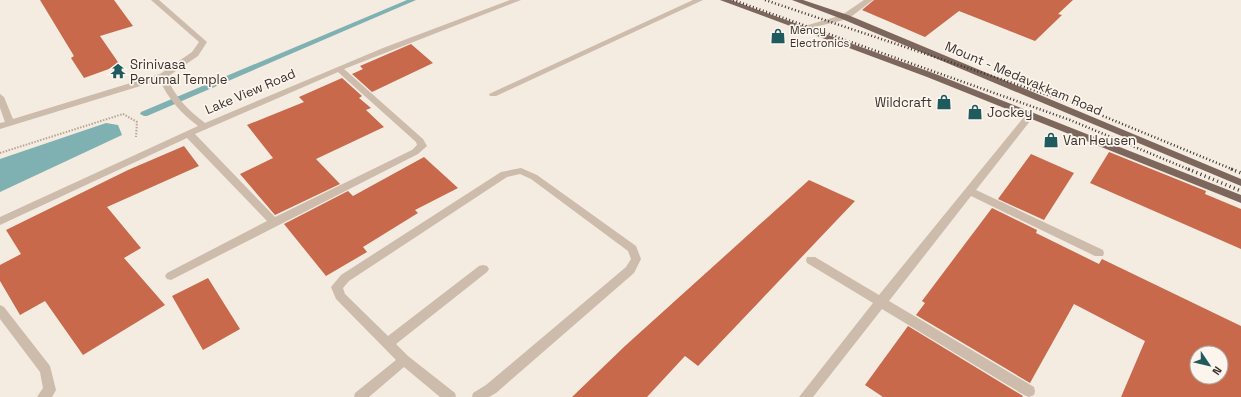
<svg xmlns="http://www.w3.org/2000/svg" width="1241" height="397" viewBox="0 0 1241 397" font-family="'Space Grotesk',sans-serif">
  <style>
    .water { fill: #7fb0b2 }
    .lines { fill: none; stroke-linecap: round; stroke-linejoin: round }
    .stream { fill: #7fb0b2; fill-rule: evenodd }
    .building { fill: #c8694b; fill-rule: evenodd }
    .path { stroke: #b9a596; stroke-width: 2; stroke-dasharray: 1.5 1.5; stroke-linecap: butt }
    .minor { fill: #cdbbac; fill-rule: evenodd }
    .primary { fill: #7d675c; fill-rule: evenodd }
    .rail-far1 { stroke: #3b302b; stroke-width: 2.5; stroke-dasharray: 1 2.5; stroke-linecap: butt }
    .rail { stroke: #3b302b; stroke-width: 3.5; stroke-dasharray: 1 3.5; stroke-linecap: butt }
    .labels { text-anchor: middle; stroke-width: 3.5; stroke-linejoin: round; paint-order: stroke }
    .far-poi-label { font-size: 11px; fill: #3b302b; stroke: #fbf5ee; text-anchor: start }
    .poi-label { font-size: 13px; fill: #3b302b; stroke: #fbf5ee; text-anchor: start }
    .street-label { font-size: 13px; fill: #3b302b; stroke: #fbf5ee }
  </style>
  <rect width="100%" height="100%" fill="#f4ebe1"/>
  <path class="water" d="M 106,123 L 118,125 L 122,135 L 0,192 L 0,159 Z"/>
  <g class="lines">
    <path class="stream" d="M 407,0 L 416,0 L 147,116 L 144,116 L 140,114 L 141,112 Z"/>
  </g>
  <path class="building" d="M 40,0 L 114,0 L 133,26 L 100,36 L 120,65 L 84,78 L 71,58 L 74,56 Z
    M 874,0 L 1073,0 L 1058,14 L 1062,15 L 1035,41 L 959,11 L 925,37 L 862,10 Z
    M 411,44 L 433,63 L 372,92 L 352,74 L 363,69 L 360,66 Z
    M 342,78 L 362,96 L 359,98 L 371,108 L 366,110 L 384,127 L 316,159 L 340,184 L 275,215 L 240,174 L 273,158 L 247,125 L 304,102 L 299,97 Z
    M 184,146 L 199,166 L 107,207 L 141,248 L 124,258 L 165,305 L 83,355 L 45,301 L 20,315 L 0,281 L 0,265 L 21,254 L 6,230 L 128,170 Z
    M 1109,152 L 1206,191 L 1205,194 L 1241,209 L 1241,249 L 1090,183 Z
    M 1031,154 L 1074,173 L 1044,220 L 998,199 Z
    M 424,157 L 458,188 L 415,210 L 418,213 L 363,247 L 367,252 L 326,276 L 284,224 L 348,191 L 353,196 Z
    M 809,180 L 855,201 L 698,366 L 685,356 L 647,397 L 572,397 L 625,346 Z
    M 992,208 L 1037,230 L 1036,233 L 1099,264 L 1102,259 L 1241,326 L 1241,397 L 1121,397 L 1145,341 L 1074,304 L 1030,383 L 916,315 L 925,303 L 922,301 ZM 1197,353 L 1221,353 L 1221,377 L 1197,377 Z
    M 208,278 L 240,329 L 203,350 L 172,296 Z
    M 908,326 L 1023,396 L 1022,397 L 883,397 L 865,385 Z"/>
  <g class="lines">
    <path class="path" d="M 0,153 L 123,114 L 137,122 L 136,137"/>
    <path class="minor" d="M 151,0 L 159,0 L 207,42 L 198,56 L 167,77 C 174,96 189,111 205,123 L 383,48 L 510,0 L 521,0 L 344,69 L 423,139 L 427,146 L 418,154 L 171,280 L 167,279 L 165,276 L 167,273 L 267,221 L 187,138 L 0,225 L 0,217 L 198,126 C 182,114 167,98 160,80 L 0,129 L 0,123 L 5,122 L 0,108 L 0,94 L 4,97 L 13,119 L 160,74 L 192,52 L 199,42 ZM 338,72 L 416,142 L 417,145 L 412,150 L 275,217 L 195,134 Z
      M 693,0 L 703,0 L 496,96 L 490,96 L 489,94 Z
      M 864,0 L 873,0 L 848,19 L 802,30 L 798,28 L 842,15 Z
      M 1031,111 L 1035,114 L 1034,116 L 976,190 L 1103,250 L 1104,253 L 1103,256 L 1095,256 L 971,196 L 889,301 L 1034,387 L 1035,391 L 1034,395 L 1029,397 L 1024,395 L 882,309 L 813,397 L 799,397 L 873,303 L 807,263 L 806,260 L 807,257 L 815,257 L 879,295 L 1028,112 Z
      M 521,168 L 537,175 L 636,246 L 641,259 L 634,273 L 496,393 L 489,397 L 472,397 L 473,393 L 486,385 L 626,267 L 631,259 L 628,251 L 531,179 L 520,174 L 507,177 L 349,281 L 343,288 L 345,294 L 388,336 L 479,266 L 483,265 L 487,266 L 489,269 L 487,272 L 396,344 L 408,356 L 455,393 L 456,397 L 440,397 L 404,367 L 369,397 L 354,397 L 355,393 L 396,360 L 336,299 L 331,287 L 341,275 L 501,172 Z
      M 0,305 L 4,307 L 50,366 L 56,390 L 52,397 L 37,397 L 43,388 L 40,372 L 0,319 Z"/>
    <path class="primary" d="M 720,0 L 731,0 L 933,73 L 1241,195 L 1241,203 L 927,77 Z
      M 792,0 L 803,0 L 848,15 L 1241,179 L 1241,186 L 842,19 Z"/>
    <path class="rail-far1" d="M 733,0 L 1070,120 L 1190,170
      M 765,0 L 1069,102 L 1234,170"/>
    <path class="rail" d="M 1188,169 L 1241,191
      M 1231,169 L 1241,173"/>
  </g>
  <defs>
    <g id="shop-bare" transform="scale(1.2)"><path d="M-5-2.5h2.3a2.7 3.5 0 0 1 5.4 0H5L5.5 6h-11ZM-1.5-2.5h3a1.5 2.3 0 0 0-3 0Z" fill="#1f5a5e" stroke="#fbf5ee" stroke-width="2.5" paint-order="stroke"/></g>
    <g id="temple-bare" transform="scale(1.2)"><path d="M0-6L5-2H3V0L6.5 2.5H4V6H1.5V3h-3V6H-4V2.5H-6.5L-3 0V-2H-5Z" fill="#1f5a5e" stroke="#fbf5ee" stroke-width="2.5" paint-order="stroke"/></g>
  </defs>
  <g fill-rule="evenodd">
    <use href="#shop-bare" x="778" y="36"/>
    <use href="#temple-bare" x="118" y="71"/>
    <use href="#shop-bare" x="944" y="102"/>
    <use href="#shop-bare" x="975" y="112"/>
    <use href="#shop-bare" x="1051" y="140"/>
  </g>
  <g class="labels">
    <g class="far-poi-label">
      <text x="790" y="34">Mency<tspan x="790" dy="13">Electronics</tspan></text>
    </g>
    <g class="poi-label">
      <text x="130" y="69">Srinivasa<tspan x="130" dy="15">Perumal Temple</tspan></text>
      <text x="932" y="107" text-anchor="end">Wildcraft</text>
      <text x="987" y="117">Jockey</text>
      <text x="1063" y="145">Van Heusen</text>
    </g>
    <g class="street-label">
      <text transform="translate(1024 78) rotate(23)" y="5">Mount - Medavakkam Road</text>
      <text transform="translate(250 91) rotate(-23)" y="5">Lake View Road</text>
    </g>
  </g>
  <g transform="translate(1209 365) rotate(125)"><circle r="19" fill="#fbf5ee" stroke="#aea6a0"/>
  <path d="M0-3L7 15L0 10L-7 15Z" fill="#1f5a5e"/>
  <text y="-6" font-size="11" font-weight="bold" text-anchor="middle" fill="#3b302b">N</text>
  </g>
</svg>
